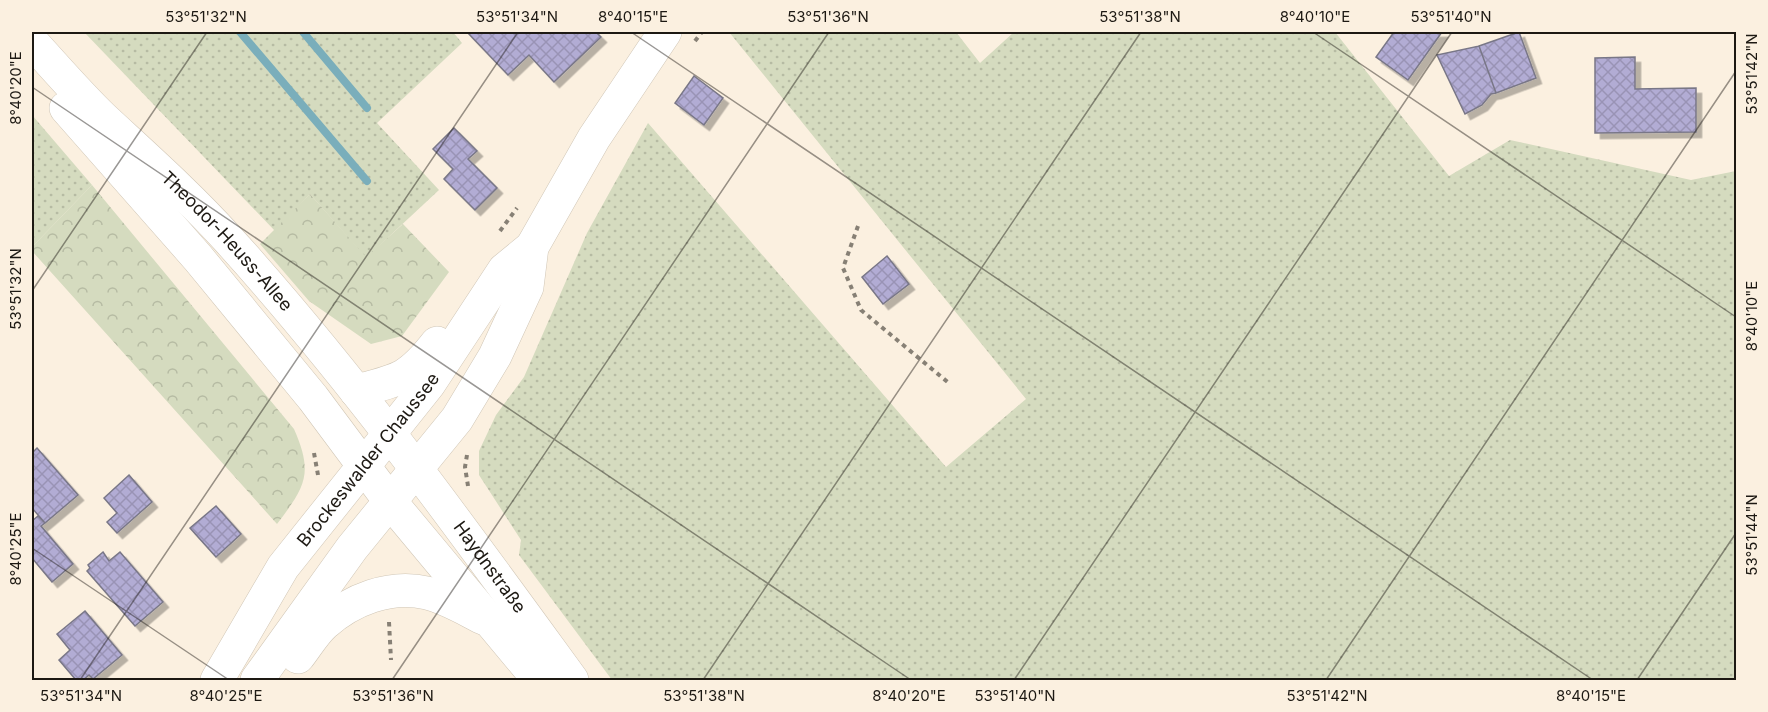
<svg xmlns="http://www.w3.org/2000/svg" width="1768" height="712" viewBox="0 0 1768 712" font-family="Inter,sans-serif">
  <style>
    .grass { fill: url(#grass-dots) }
    .forest { fill: url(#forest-crowns) }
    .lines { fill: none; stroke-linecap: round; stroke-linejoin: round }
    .stream { stroke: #7aaebb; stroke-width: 8 }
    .building { fill: url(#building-cross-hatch); stroke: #797787; stroke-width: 1.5; filter: url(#shadow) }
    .secondary-casing { stroke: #d0c6b6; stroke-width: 34 }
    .path { stroke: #878075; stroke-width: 4; stroke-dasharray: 4.5 4.5; stroke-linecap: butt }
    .secondary { stroke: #fff; stroke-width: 33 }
    .ticks { fill: none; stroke: #1d1913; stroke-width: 1.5; stroke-opacity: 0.45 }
    .labels { text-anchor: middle; stroke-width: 6; stroke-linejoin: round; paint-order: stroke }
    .street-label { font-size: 18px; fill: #1d1913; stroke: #fbf0e0 }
    .neatline { fill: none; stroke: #1d1913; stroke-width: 2 }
    .ticks-label { font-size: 15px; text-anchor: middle; fill: #1d1913 }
  </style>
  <defs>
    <pattern id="grass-dots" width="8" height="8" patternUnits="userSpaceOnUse" patternTransform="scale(1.5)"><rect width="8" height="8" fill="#d5dbbf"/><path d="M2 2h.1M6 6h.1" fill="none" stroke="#b6bba3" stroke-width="1.8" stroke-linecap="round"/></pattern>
    <pattern id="forest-crowns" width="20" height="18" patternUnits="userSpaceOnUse" patternTransform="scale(1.5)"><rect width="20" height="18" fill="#d5dbbf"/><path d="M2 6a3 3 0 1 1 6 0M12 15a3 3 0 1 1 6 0" fill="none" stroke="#b6bba3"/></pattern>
    <pattern id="building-cross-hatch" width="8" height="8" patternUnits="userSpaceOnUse" patternTransform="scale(1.5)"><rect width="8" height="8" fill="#b2acd4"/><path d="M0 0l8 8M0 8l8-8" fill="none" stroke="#9993b5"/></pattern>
    <filter id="shadow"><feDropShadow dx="5.5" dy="5.5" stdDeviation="0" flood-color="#0004"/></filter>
  </defs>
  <rect width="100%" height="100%" fill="#fbf0e0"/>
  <path class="grass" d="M 84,32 L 453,32 L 462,43 L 377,123 L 439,190 L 366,258 L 310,194 L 275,231 Z
    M 729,32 L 956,32 L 980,63 L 1014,32 L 1335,32 L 1449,176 L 1510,140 L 1691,180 L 1736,171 L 1736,680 L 612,680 L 519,555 L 521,540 L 479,475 L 479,451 L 496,415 L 524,377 L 587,233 L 648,123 L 946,467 L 1026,399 Z
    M 32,115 L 92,185 L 32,247 Z"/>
  <path class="forest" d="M 92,185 L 294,429 C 314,474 305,487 277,524 L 32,251 L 32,247 Z
    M 310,194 L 366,257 L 403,224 L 449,272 L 402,336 L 371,344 L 309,301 L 260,244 Z"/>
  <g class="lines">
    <path class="stream" d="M 240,32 L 367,181
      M 303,32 L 367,108"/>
  </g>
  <path class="building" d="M 467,32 L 596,32 L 601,37 L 554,82 L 529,55 L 508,75 Z
    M 1394,32 L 1442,32 L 1408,80 L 1376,57 Z
    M 1519,32 L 1536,78 L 1496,93 L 1479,46 Z
    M 1479,46 L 1496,93 L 1491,94 L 1482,105 L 1465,114 L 1437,55 Z
    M 1635,57 L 1635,89 L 1696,88 L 1696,132 L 1595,133 L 1595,58 Z
    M 694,76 L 723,98 L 704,125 L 675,103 Z
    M 454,128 L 477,151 L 468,159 L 497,188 L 475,210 L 444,179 L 453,169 L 433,149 Z
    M 887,256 L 909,284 L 883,304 L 862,277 Z
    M 37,448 L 78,495 L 45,523 L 32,508 L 32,453 Z
    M 129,475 L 152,502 L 117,533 L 107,522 L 117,513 L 104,498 Z
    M 216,506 L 241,534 L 216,557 L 190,528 Z
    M 38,516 L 45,523 L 41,526 L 73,564 L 52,582 L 32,558 L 32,521 Z
    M 103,552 L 109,561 L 120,552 L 163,602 L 135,626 L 87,571 L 90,568 L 88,565 Z
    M 85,611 L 122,655 L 93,679 L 89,675 L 83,680 L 76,680 L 59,660 L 70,650 L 57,634 Z"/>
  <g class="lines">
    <g class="secondary-casing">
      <g id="secondary">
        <path id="s1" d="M 32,42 C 55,67 78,94 103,118 C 145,157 188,195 227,238 C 353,377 462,529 572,680"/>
        <path d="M 66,108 L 198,258 L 313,398 L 389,500 L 539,680"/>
        <path d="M 356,391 C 399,380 409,379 437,343"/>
        <path d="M 298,657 C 306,647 314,633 324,624 C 351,600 390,584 427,593 C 447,598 465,609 483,618"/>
        <path id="s2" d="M 217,680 L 283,567 L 429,384 L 504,270 L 532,247"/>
        <path d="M 257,680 L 352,548 L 457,419 L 495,356 L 527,287 L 532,247 L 594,138 L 665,32"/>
      </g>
    </g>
    <path class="path" d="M 695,41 L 702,32
      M 858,226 L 843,268 L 861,310 L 950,384
      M 500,231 L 517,208
      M 314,453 L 318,475
      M 467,455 L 465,467 L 468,486
      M 389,622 L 391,660"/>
    <use href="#secondary" class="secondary"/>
  </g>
  <path class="ticks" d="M 631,32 L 1593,680M 1313,32 L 1736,317M 32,87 L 911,680M 32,291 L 207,32M 32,548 L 229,680M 80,680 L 518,32M 392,680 L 829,32M 703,680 L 1141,32M 1014,680 L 1452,32M 1326,680 L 1736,71M 1637,680 L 1736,533"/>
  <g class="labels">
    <g class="street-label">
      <text dy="6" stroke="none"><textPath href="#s1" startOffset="279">Theodor-Heuss-Allee</textPath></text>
      <text dy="6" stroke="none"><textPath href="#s2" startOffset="268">Brockeswalder Chaussee</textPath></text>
      <text dy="6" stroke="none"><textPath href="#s1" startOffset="698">Haydnstraße</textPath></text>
    </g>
  </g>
  <rect width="1768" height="712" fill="none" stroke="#fbf0e0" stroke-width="66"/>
  <rect x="33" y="33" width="1702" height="646" class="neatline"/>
  <g class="ticks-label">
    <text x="206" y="22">53°51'32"N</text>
    <text x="517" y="22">53°51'34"N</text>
    <text x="633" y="22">8°40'15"E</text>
    <text x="828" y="22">53°51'36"N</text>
    <text x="1140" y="22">53°51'38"N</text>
    <text x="1315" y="22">8°40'10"E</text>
    <text x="1451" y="22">53°51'40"N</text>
    <text transform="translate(1752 74) rotate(-90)" y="5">53°51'42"N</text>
    <text transform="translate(16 88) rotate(-90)" y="5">8°40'20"E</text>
    <text transform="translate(16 289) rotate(-90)" y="5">53°51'32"N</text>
    <text transform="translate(1752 316) rotate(-90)" y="5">8°40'10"E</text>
    <text transform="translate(1752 535) rotate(-90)" y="5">53°51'44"N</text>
    <text transform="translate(16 549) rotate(-90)" y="5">8°40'25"E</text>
    <text x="81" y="701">53°51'34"N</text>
    <text x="226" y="701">8°40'25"E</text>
    <text x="393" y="701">53°51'36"N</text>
    <text x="704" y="701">53°51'38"N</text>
    <text x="909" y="701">8°40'20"E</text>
    <text x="1015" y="701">53°51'40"N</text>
    <text x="1327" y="701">53°51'42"N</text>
    <text x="1591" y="701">8°40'15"E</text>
  </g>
</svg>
